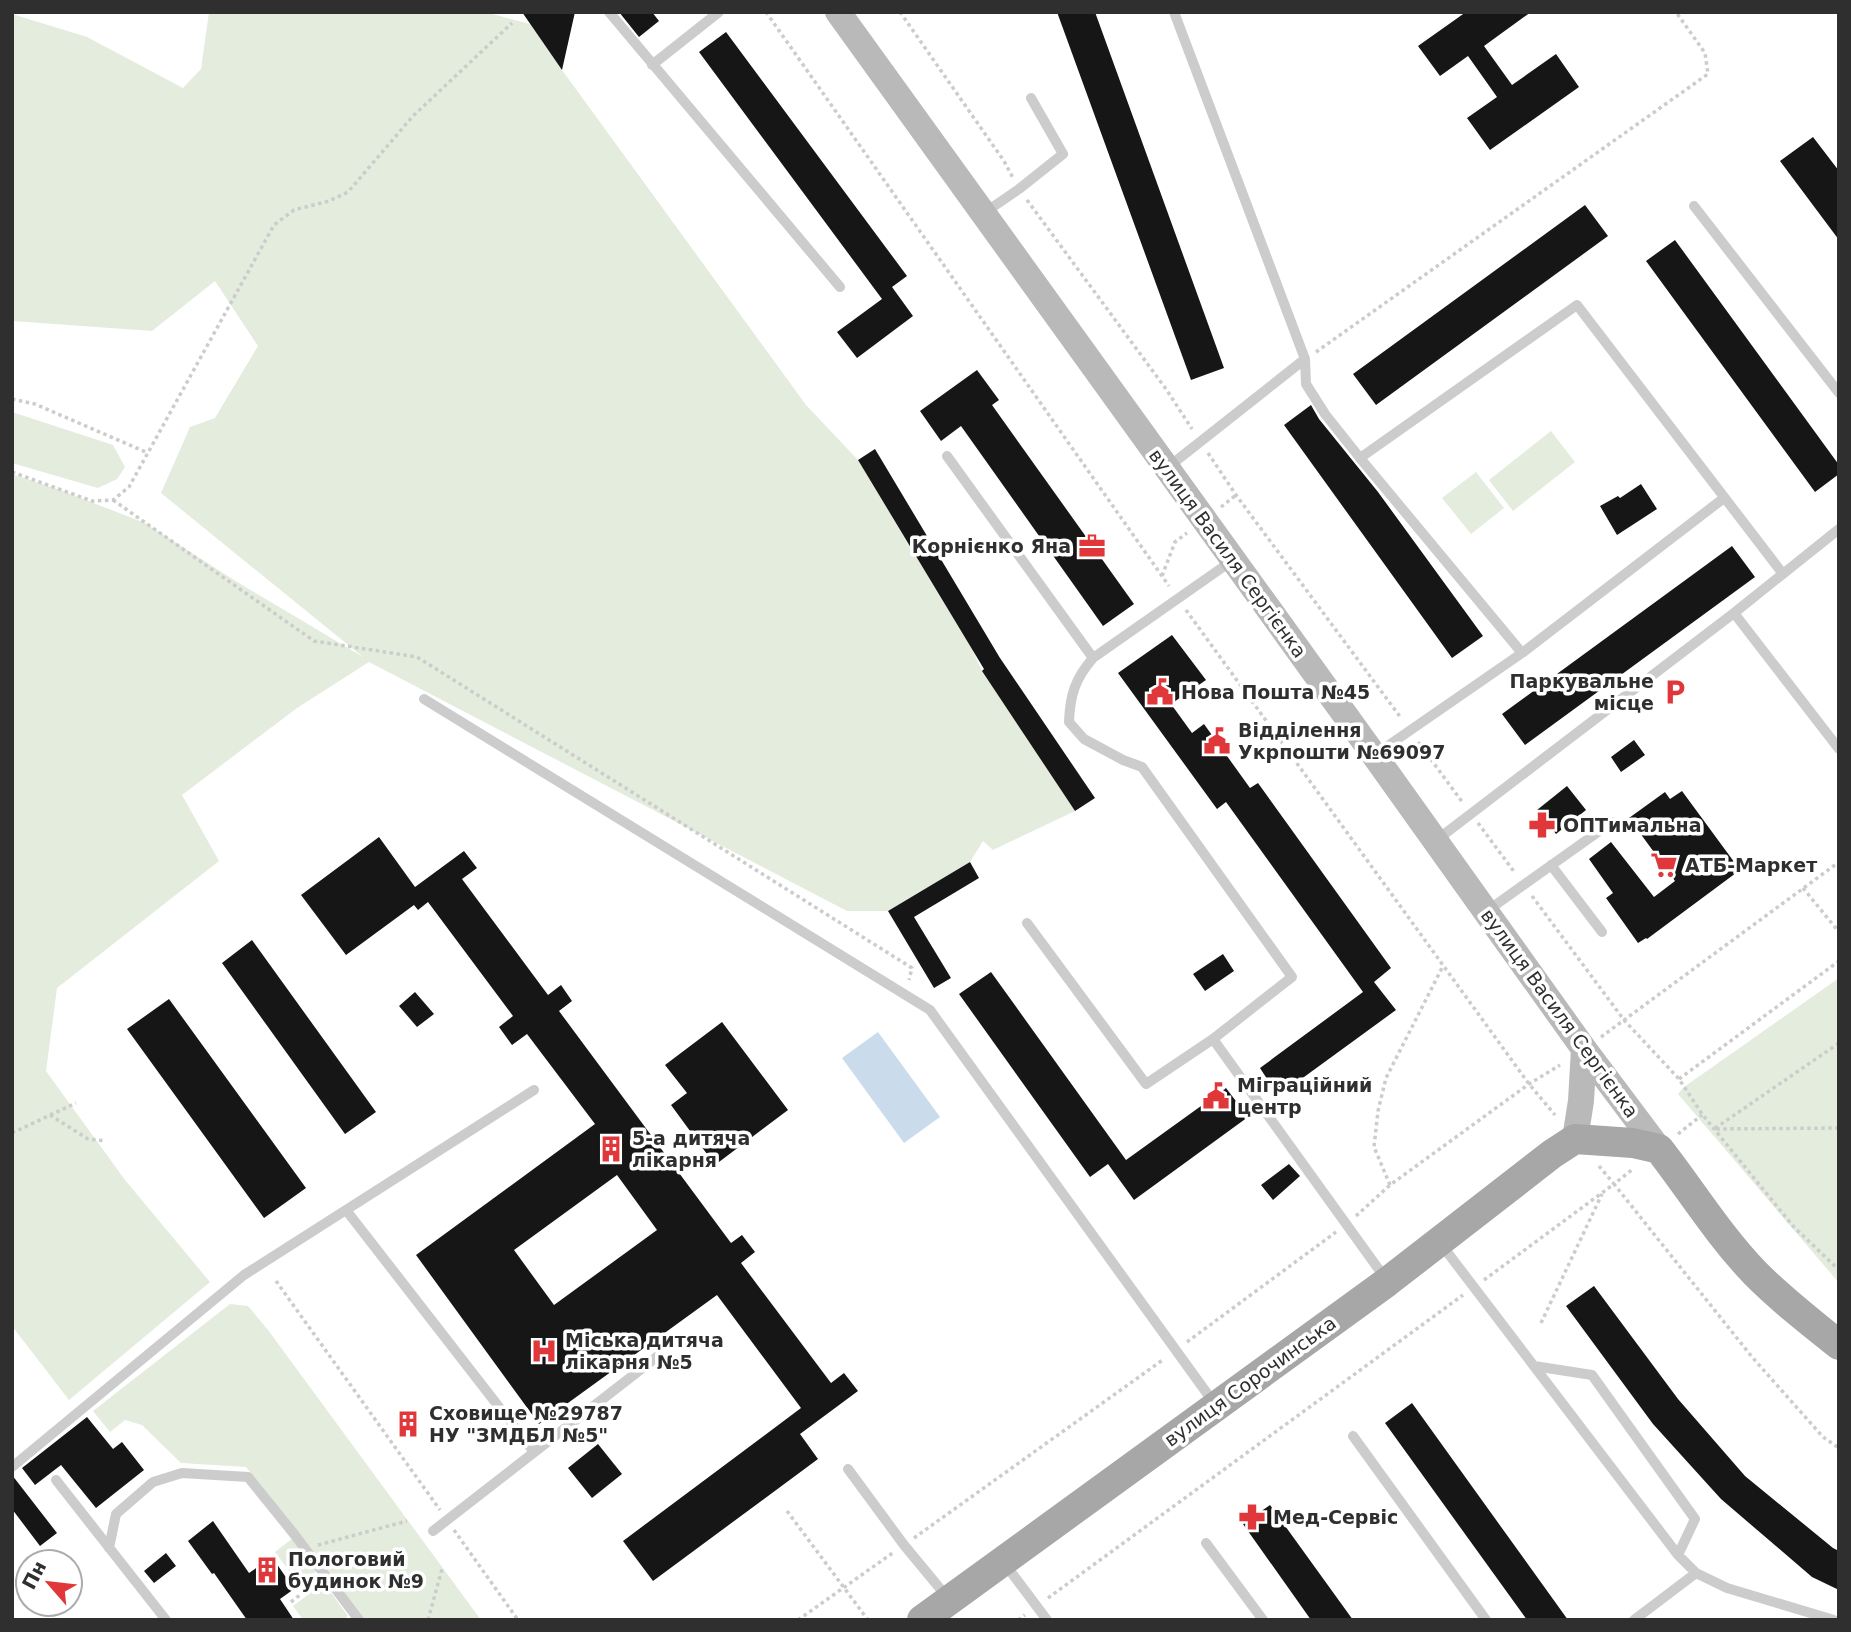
<svg xmlns="http://www.w3.org/2000/svg" width="1851" height="1632" viewBox="0 0 1851 1632" font-family="'DejaVu Sans',sans-serif">
  <style>
    .green { fill: #e4ecdd }
    .water { fill: #cadceb }
    .building { fill: #161616; fill-rule: evenodd }
    .lines { fill: none; stroke-linecap: round; stroke-linejoin: round }
    .path { stroke: #ccc; stroke-width: 3.5; stroke-dasharray: 3.5 3.5; stroke-linecap: butt }
    .lane { stroke: #ccc; stroke-width: 10 }
    .secondary { stroke: #b9b9b9; stroke-width: 26 }
    .primary { stroke: #a7a7a7; stroke-width: 30 }
    .labels { text-anchor: middle; stroke-width: 7; stroke-linejoin: round; paint-order: stroke }
    .poi-label { font-size: 19px; font-weight: bold; fill: #2f2f2f; stroke: #fff; text-anchor: start }
    .street-label { font-size: 19px; fill: #2f2f2f; stroke: #fff }
  </style>
  <rect width="100%" height="100%" fill="#fff"/>
  <path class="green" d="M 209,12 L 485,12 L 530,24 L 562,70 L 806,405 L 858,460 L 972,649 L 982,671 L 1075,811 L 993,850 L 983,841 L 970,862 L 888,911 L 847,911 L 369,662 L 297,708 L 182,795 L 219,861 L 57,988 L 46,1071 L 125,1180 L 210,1282 L 69,1400 L 12,1326 L 12,474 L 60,490 L 145,523 L 234,580 L 363,657 L 161,493 L 190,427 L 215,418 L 258,346 L 215,281 L 152,331 L 12,321 L 12,14 L 87,37 L 183,88 L 201,69 Z
    M 12,412 L 113,445 L 125,467 L 117,479 L 98,488 L 12,463 Z
    M 1551,431 L 1575,462 L 1513,511 L 1489,480 Z
    M 1476,472 L 1504,508 L 1471,534 L 1442,498 Z
    M 1839,978 L 1839,1283 L 1678,1094 L 1684,1087 Z
    M 230,1304 L 248,1306 L 268,1330 L 481,1620 L 364,1620 L 246,1467 L 181,1463 L 142,1425 L 125,1420 L 110,1432 L 93,1411 Z
    M 293,1538 L 317,1571 L 299,1584 L 275,1552 Z
    M 324,1583 L 348,1616 L 343,1620 L 303,1620 L 293,1606 Z"/>
  <path class="water" d="M 878,1032 L 940,1117 L 904,1143 L 842,1058 Z"/>
  <path class="building" d="M 522,12 L 575,12 L 562,70 Z
    M 619,12 L 652,12 L 659,21 L 639,37 Z
    M 1057,12 L 1095,12 L 1224,368 L 1191,380 Z
    M 1466,12 L 1531,12 L 1484,46 L 1512,85 L 1556,54 L 1579,87 L 1490,150 L 1467,118 L 1497,97 L 1468,56 L 1440,76 L 1418,46 Z
    M 726,32 L 907,276 L 892,287 L 913,316 L 857,358 L 837,332 L 882,299 L 699,52 Z
    M 1813,137 L 1839,171 L 1839,240 L 1780,161 Z
    M 1585,205 L 1608,236 L 1376,405 L 1353,374 Z
    M 1675,240 L 1839,465 L 1839,474 L 1815,492 L 1646,261 Z
    M 977,370 L 999,400 L 992,405 L 1134,604 L 1103,626 L 961,426 L 941,441 L 920,411 Z
    M 1311,405 L 1319,419 L 1378,492 L 1483,636 L 1452,658 L 1284,425 Z
    M 875,449 L 1000,658 L 1095,798 L 1075,811 L 982,671 L 984,669 L 858,460 Z
    M 1641,484 L 1657,509 L 1617,535 L 1600,506 L 1618,496 L 1620,498 Z
    M 1732,546 L 1755,577 L 1525,745 L 1502,714 Z
    M 1172,635 L 1206,680 L 1171,704 L 1192,733 L 1204,724 L 1250,788 L 1258,783 L 1391,968 L 1374,982 L 1396,1010 L 1278,1096 L 1260,1068 L 1363,992 L 1226,802 L 1217,809 L 1118,673 Z
    M 1634,740 L 1645,755 L 1621,772 L 1611,757 Z
    M 1567,786 L 1586,810 L 1556,834 L 1537,810 Z
    M 1682,791 L 1740,870 L 1647,939 L 1646,938 L 1638,943 L 1606,898 L 1613,893 L 1589,859 L 1611,842 L 1654,897 L 1675,881 L 1629,818 L 1665,792 L 1670,799 Z
    M 379,837 L 415,887 L 464,851 L 477,868 L 462,879 L 548,995 L 561,985 L 572,1001 L 559,1011 L 731,1243 L 742,1235 L 755,1252 L 741,1263 L 831,1383 L 844,1373 L 858,1391 L 800,1434 L 818,1459 L 653,1581 L 623,1541 L 801,1408 L 717,1295 L 539,1424 L 416,1255 L 595,1124 L 527,1034 L 512,1045 L 499,1027 L 513,1016 L 428,902 L 418,910 L 414,905 L 346,955 L 301,895 ZM 617,1175 L 657,1230 L 554,1305 L 514,1250 Z
    M 970,862 L 979,878 L 914,917 L 951,978 L 934,988 L 888,911 Z
    M 252,940 L 376,1112 L 345,1134 L 222,963 Z
    M 1223,954 L 1234,971 L 1205,991 L 1193,974 Z
    M 991,972 L 1126,1160 L 1226,1088 L 1248,1117 L 1134,1200 L 1108,1164 L 1090,1177 L 959,994 Z
    M 415,992 L 434,1014 L 417,1027 L 399,1006 Z
    M 169,999 L 306,1188 L 264,1218 L 127,1029 Z
    M 722,1022 L 788,1110 L 715,1165 L 671,1105 L 687,1093 L 665,1065 Z
    M 1289,1164 L 1300,1176 L 1273,1200 L 1261,1185 Z
    M 1594,1286 L 1678,1399 L 1745,1476 L 1833,1548 L 1839,1551 L 1839,1590 L 1812,1577 L 1721,1499 L 1653,1424 L 1566,1306 Z
    M 1412,1403 L 1568,1620 L 1527,1620 L 1385,1423 Z
    M 87,1417 L 113,1449 L 122,1442 L 144,1470 L 96,1508 L 61,1465 L 35,1485 L 22,1468 Z
    M 598,1444 L 622,1474 L 592,1498 L 568,1468 Z
    M 12,1475 L 57,1533 L 40,1546 L 12,1509 Z
    M 1270,1505 L 1353,1620 L 1311,1620 L 1243,1524 Z
    M 213,1521 L 249,1573 L 272,1557 L 294,1589 L 280,1599 L 294,1620 L 247,1620 L 214,1573 L 212,1574 L 188,1541 Z
    M 166,1553 L 176,1566 L 154,1583 L 144,1571 Z"/>
  <g class="lines">
    <path class="path" d="M 766,12 L 1169,586
      M 900,12 L 1004,161 L 1013,178
      M 1027,200 L 1166,389 L 1192,429
      M 1316,352 L 1708,74 L 1705,53 L 1676,12
      M 12,399 L 35,404 L 148,453
      M 1208,453 L 1236,495 L 1401,718
      M 12,472 L 92,501 L 113,500 L 129,487 L 274,225 L 294,210 L 329,201 L 348,192 L 413,116 L 512,23
      M 113,500 L 314,641 L 417,657 L 912,968 L 909,980
      M 1221,507 L 1236,495
      M 1162,576 L 1175,542 L 1187,533
      M 1186,610 L 1529,1084 L 1555,1115
      M 1418,742 L 1463,803
      M 1478,823 L 1515,873
      M 1803,888 L 1839,932
      M 1532,896 L 1624,1020 L 1679,1079 L 1702,1114 L 1793,1226 L 1839,1270
      M 1601,1037 L 1839,862
      M 1839,1043 L 1714,1129 L 1839,1128
      M 1679,1079 L 1839,961
      M 50,1115 L 88,1139 L 106,1141
      M 12,1133 L 76,1103
      M 1678,1134 L 1702,1115
      M 1599,1166 L 1614,1184 L 1633,1169
      M 1390,1185 L 1374,1147 L 1378,1111 L 1386,1078 L 1443,966
      M 1356,1216 L 1390,1185 L 1529,1084 L 1560,1065
      M 1484,1280 L 1614,1184 L 1752,1357 L 1823,1437 L 1839,1448
      M 276,1281 L 440,1510
      M 1541,1323 L 1602,1194
      M 1187,1342 L 1336,1232
      M 787,1511 L 868,1620
      M 454,1530 L 518,1620
      M 914,1538 L 1164,1359
      M 318,1545 L 407,1521
      M 1048,1598 L 1463,1295
      M 291,1602 L 314,1584
      M 428,1620 L 442,1569
      M 798,1620 L 894,1552
      M 1018,1620 L 1025,1615"/>
    <path class="lane" d="M 609,12 L 840,287
      M 652,65 L 719,12
      M 1694,206 L 1839,393
      M 984,213 L 1019,189 L 1063,154 L 1031,98
      M 1305,359 L 1306,384 L 1325,414 L 1360,458
      M 947,456 L 1093,658 L 1233,560
      M 1167,468 L 1305,359 L 1174,12
      M 1724,498 L 1522,653 L 1360,458 L 1577,305 L 1783,574
      M 1734,613 L 1839,749
      M 1093,658 C 1075,679 1070,695 1069,722 L 1084,739 L 1123,760 L 1142,767 L 1292,977 L 1213,1039 L 1385,1278
      M 424,699 L 930,1010 L 1214,1403
      M 1376,754 L 1522,653
      M 1438,839 L 1734,613 L 1839,529
      M 1551,865 L 1602,932
      M 1487,911 L 1612,822
      M 1027,923 L 1146,1084 L 1213,1039
      M 346,1210 L 534,1452
      M 1441,1244 L 1678,1555 L 1696,1573 L 1727,1588 L 1834,1620
      M 1534,1366 L 1592,1375 L 1695,1519 L 1678,1555
      M 1353,1436 L 1486,1620
      M 12,1467 L 244,1275 L 534,1090
      M 848,1469 L 904,1545 L 947,1597
      M 56,1480 L 166,1620
      M 433,1531 L 658,1356
      M 1206,1543 L 1263,1620
      M 109,1548 L 116,1514 L 153,1482 L 182,1473 L 248,1477 L 294,1534 L 359,1620
      M 1005,1564 L 1047,1620
      M 1634,1620 L 1696,1573"/>
    <path class="secondary" d="M 838,12 L 1374,755 L 1584,1049 L 1659,1149
      M 1575,1139 L 1581,1101 L 1584,1049"/>
    <path class="primary" d="M 922,1620 L 1387,1282 L 1552,1154 L 1575,1139 L 1633,1143 L 1659,1149 C 1691,1190 1719,1236 1756,1274 C 1782,1300 1810,1322 1839,1345"/>
  </g>
  <defs>
    <g id="office-bare" transform="scale(2.1)"><path d="M-6-3h4V-5.5h4V-3h4V5H-6ZM-1-4.5V-3h2v-1.5ZM-6 0V1H6V0Z" fill="#e0373b" stroke="#fff" stroke-width="2.5" paint-order="stroke"/></g>
    <g id="civic-bare" transform="scale(2.1)"><path d="M-.6-6.5H3V-4.5H.6V-3L4-1V1h2V6H-6V1h2V-1L-.6-3ZM-1.2 2.5V6h2.4V2.5Z" fill="#e0373b" stroke="#fff" stroke-width="2.5" paint-order="stroke"/></g>
    <g id="parking-bare" transform="scale(2.1)"><path d="M-3.5-5.5H1a3.5 3.5 0 0 1 0 7H-1V5.5H-3.5ZM-1-3.4V-.6H.8a1.4 1.4 0 0 0 0-2.8Z" fill="#e0373b" stroke="#fff" stroke-width="2.5" paint-order="stroke"/></g>
    <g id="pharmacy-bare" transform="scale(2.1)"><path d="M-2-6h4v4h4v4h-4v4h-4v-4h-4v-4h4Z" fill="#e0373b" stroke="#fff" stroke-width="2.5" paint-order="stroke"/></g>
    <g id="supermarket-bare" transform="scale(2.1)"><path d="M-6-5.5h2.5l.6 2H6L4.5 2H-2.5L-4.4-4H-6ZM-1.5 3.2a1.3 1.3 0 1 0 .1 0ZM3 3.2a1.3 1.3 0 1 0 .1 0Z" fill="#e0373b" stroke="#fff" stroke-width="2.5" paint-order="stroke"/></g>
    <g id="building-bare" transform="scale(2.1)"><path d="M-4-6H4V6H1V3H-1V6H-4ZM-2.5-4.3h1.7v1.8h-1.7ZM.8-4.3h1.7v1.8H.8ZM-2.5-1h1.7V.8h-1.7ZM.8-1h1.7V.8H.8Z" fill="#e0373b" stroke="#fff" stroke-width="2.5" paint-order="stroke"/></g>
    <g id="hospital-bare" transform="scale(2.1)"><path d="M-5-5h3v3.5h4V-5h3V5h-3V1.5h-4V5h-3Z" fill="#e0373b" stroke="#fff" stroke-width="2.5" paint-order="stroke"/></g>
  </defs>
  <g fill-rule="evenodd">
    <use href="#office-bare" x="1092" y="546"/>
    <use href="#civic-bare" x="1160" y="692"/>
    <use href="#parking-bare" x="1675" y="692"/>
    <use href="#civic-bare" x="1217" y="741"/>
    <use href="#pharmacy-bare" x="1542" y="825"/>
    <use href="#supermarket-bare" x="1664" y="865"/>
    <use href="#civic-bare" x="1216" y="1096"/>
    <use href="#building-bare" x="611" y="1149"/>
    <use href="#hospital-bare" x="544" y="1351"/>
    <use href="#building-bare" x="408" y="1424"/>
    <use href="#pharmacy-bare" x="1252" y="1517"/>
    <use href="#building-bare" x="267" y="1570"/>
  </g>
  <g class="labels">
    <g class="poi-label">
      <text x="1071" y="553" text-anchor="end">Корнієнко Яна</text>
      <text x="1654" y="688" text-anchor="end">Паркувальне<tspan x="1654" dy="22">місце</tspan></text>
      <text x="1181" y="699">Нова Пошта №45</text>
      <text x="1238" y="737">Відділення<tspan x="1238" dy="22">Укрпошти №69097</tspan></text>
      <text x="1563" y="832">ОПТимальна</text>
      <text x="1685" y="872">АТБ-Маркет</text>
      <text x="1237" y="1092">Міграційний<tspan x="1237" dy="22">центр</tspan></text>
      <text x="632" y="1145">5-а дитяча<tspan x="632" dy="22">лікарня</tspan></text>
      <text x="565" y="1347">Міська дитяча<tspan x="565" dy="22">лікарня №5</tspan></text>
      <text x="429" y="1420">Сховище №29787<tspan x="429" dy="22">НУ "ЗМДБЛ №5"</tspan></text>
      <text x="1273" y="1524">Мед-Сервіс</text>
      <text x="288" y="1566">Пологовий<tspan x="288" dy="22">будинок №9</tspan></text>
    </g>
    <g class="street-label">
      <text transform="translate(1228 553) rotate(54)" y="7">вулиця Василя Сергієнка</text>
      <text transform="translate(1560 1013) rotate(54)" y="7">вулиця Василя Сергієнка</text>
      <text transform="translate(1250 1381) rotate(-36)" y="7">вулиця Сорочинська</text>
    </g>
  </g>
  <rect width="1851" height="1632" fill="none" stroke="#2f2f2f" stroke-width="28"/>
  <g transform="translate(49 1583) rotate(298)"><circle r="33" fill="#ffffff" stroke="#acacac" stroke-width="2"/>
  <path d="M0-5L12 26L0 18L-12 26Z" fill="#e0373b"/>
  <text y="-10" font-size="19" font-weight="bold" text-anchor="middle" fill="#2f2f2f">Пн</text>
  </g>
</svg>
